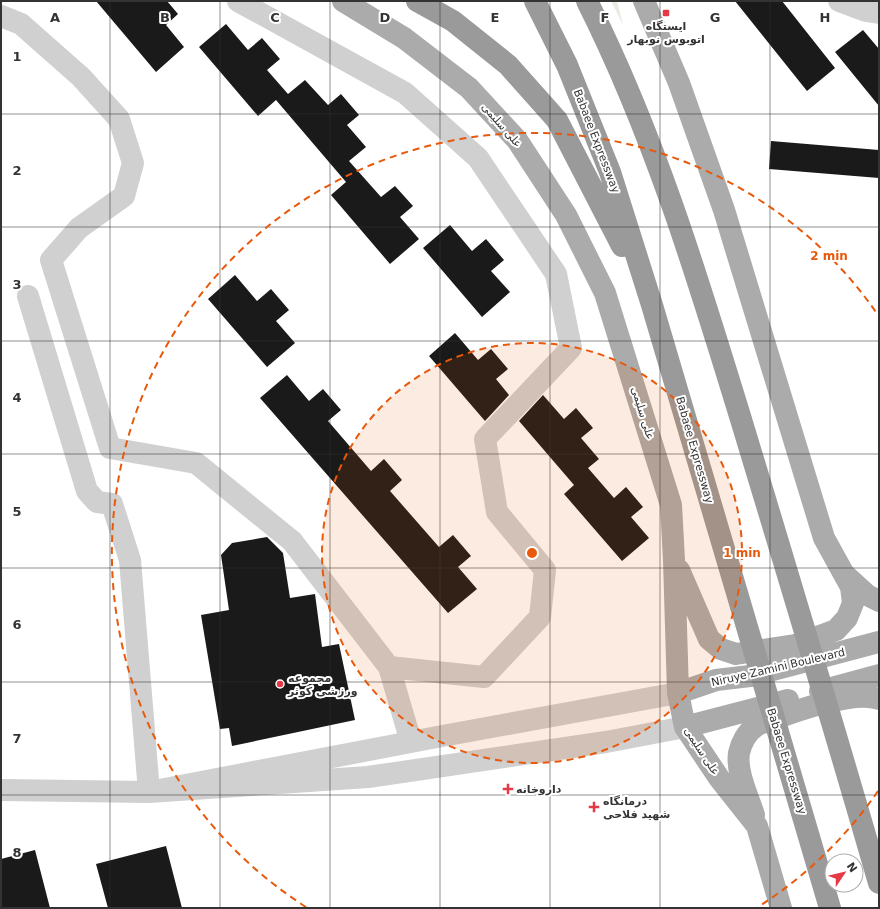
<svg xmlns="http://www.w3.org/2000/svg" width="880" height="909" viewBox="0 0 880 909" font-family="'DejaVu Sans','Noto Naskh Arabic',sans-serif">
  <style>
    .green { fill: #e6ecdf }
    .building { fill: #1a1a1a }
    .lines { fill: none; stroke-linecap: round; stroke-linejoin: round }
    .minor { stroke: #d0d0d0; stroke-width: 22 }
    .major { stroke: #ababab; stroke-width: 22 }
    .highway { stroke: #9a9a9a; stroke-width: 22 }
    .grid { fill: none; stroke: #333; stroke-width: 1; stroke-opacity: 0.55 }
    .ring { fill: none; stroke: #e8590c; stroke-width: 2; stroke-dasharray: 7 5 }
    .poi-dot { fill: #e63946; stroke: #fff; stroke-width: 1.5 }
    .labels { text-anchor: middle; stroke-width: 4; stroke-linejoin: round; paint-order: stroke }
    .poi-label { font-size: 11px; font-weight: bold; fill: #333; stroke: #fff; text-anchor: start }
    .street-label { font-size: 11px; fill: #333; stroke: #fff }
    .grid-label { font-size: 13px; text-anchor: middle; font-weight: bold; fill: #333; stroke: #fff; stroke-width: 4; stroke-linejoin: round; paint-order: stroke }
    .centre { fill: #e8590c; stroke: #fff; stroke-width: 2 }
    .ring-label { font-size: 12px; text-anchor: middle; font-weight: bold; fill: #e8590c; stroke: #fff; stroke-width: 4; stroke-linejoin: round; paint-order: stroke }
  </style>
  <rect width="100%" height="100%" fill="#fff"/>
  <path class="green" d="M 611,1 L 617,1 L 623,25 Z"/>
  <path class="building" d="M 96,1 L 167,1 L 178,14 L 166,25 L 184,47 L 156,72 Z
    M 735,1 L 782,1 L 835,68 L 807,91 Z
    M 226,24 L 248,50 L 262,38 L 280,59 L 267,70 L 288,94 L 305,80 L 328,105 L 341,94 L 359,115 L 347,125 L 366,147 L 349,161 L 381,197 L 395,186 L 413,206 L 400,217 L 419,239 L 390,264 L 331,195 L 346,182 L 276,100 L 258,116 L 199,47 Z
    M 863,30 L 879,49 L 879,106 L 835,52 Z
    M 771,141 L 879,150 L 879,178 L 769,169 Z
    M 450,225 L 472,251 L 486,239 L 504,260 L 491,271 L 510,292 L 482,317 L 423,248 Z
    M 235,275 L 257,301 L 271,289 L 289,310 L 276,321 L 295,343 L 267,367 L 208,299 Z
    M 455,333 L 478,360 L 491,349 L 508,369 L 496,379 L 509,395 L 485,421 L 429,356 Z
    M 287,375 L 309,401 L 323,389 L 341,410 L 328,421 L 371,471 L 384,459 L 402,480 L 390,491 L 439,547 L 453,535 L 471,556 L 458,567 L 477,589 L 448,613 L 260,398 Z
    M 543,395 L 564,419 L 576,408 L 593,428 L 581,438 L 599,459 L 588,468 L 614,498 L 626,487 L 643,507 L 631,517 L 649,538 L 622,561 L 564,494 L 574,485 L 519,421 Z
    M 267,537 L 283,553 L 290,598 L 315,594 L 322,647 L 339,644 L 355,720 L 232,746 L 229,728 L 220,729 L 201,615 L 229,610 L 221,555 L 232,543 Z
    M 166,846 L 182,908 L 108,908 L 96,864 Z
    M 35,850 L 50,908 L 1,908 L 1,859 Z"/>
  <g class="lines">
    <path class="minor" d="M 839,1 L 866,11 L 879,13
      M 1,16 L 21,24 L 81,77 L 119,119 L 133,163 L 124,196 L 79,228 L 51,260 L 110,448 L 196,463 L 292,541 L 389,667 L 484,677 L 540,617 L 545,570 L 497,512 L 485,439 L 571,348 L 556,274 L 478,158 L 405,93 L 238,1
      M 389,667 L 411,742
      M 678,693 L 437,737 L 149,792 L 368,777 L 606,742 L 685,727
      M 1,790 L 149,792 L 130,560 L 112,504 L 97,502 L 87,491 L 28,296"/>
    <path class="major" d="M 343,1 L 404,38 L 469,88 L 517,140 L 566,215 L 605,293 L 671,505 L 674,560 L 678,693 L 685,727 L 719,778 L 757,826 L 781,908
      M 644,1 L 679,83 L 724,210 L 824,538 L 851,587 L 853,603 L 847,618 L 836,630 L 795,645 L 736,654 L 721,649 L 709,639 L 679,570
      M 845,575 L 867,595 L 879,601
      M 820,691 L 879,675
      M 678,693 L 716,680 L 750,676 L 879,642
      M 685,727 L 788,700
      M 754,815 C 748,796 736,772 739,753 C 741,743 747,732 755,727 C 759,723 767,722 772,720 C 795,711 855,690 879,699"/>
    <path class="highway" d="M 417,1 L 453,21 L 508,65 L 557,120 L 622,246
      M 535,1 L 567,65 L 610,172 L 652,305 L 830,908
      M 587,1 C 655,136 699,282 743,426 C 789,578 835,730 879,883"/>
  </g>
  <path class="grid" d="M 110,1 L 110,908M 220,1 L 220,908M 330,1 L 330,908M 440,1 L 440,908M 550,1 L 550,908M 660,1 L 660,908M 770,1 L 770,908M 1,114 L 879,114M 1,227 L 879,227M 1,341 L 879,341M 1,454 L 879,454M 1,568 L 879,568M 1,682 L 879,682M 1,795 L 879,795"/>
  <circle cx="532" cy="553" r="210" fill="#e8590c" fill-opacity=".12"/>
  <g class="ring">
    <circle cx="532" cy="553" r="210"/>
    <path d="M878 791A420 420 0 0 1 758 907M306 907A420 420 0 1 1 878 315"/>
  </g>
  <g class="poi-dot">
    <rect x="662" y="9" width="8" height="8" rx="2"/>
    <circle cx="280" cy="684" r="4"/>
    <path d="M506 783h4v4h4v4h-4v4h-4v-4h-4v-4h4z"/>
    <path d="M592 801h4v4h4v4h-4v4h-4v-4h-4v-4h4z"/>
  </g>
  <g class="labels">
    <g class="poi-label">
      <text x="666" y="30" text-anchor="middle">ایستگاه<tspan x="666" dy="13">اتوبوس نوبهار</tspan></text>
      <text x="288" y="682">مجموعه<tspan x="288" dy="13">ورزشی کوثر</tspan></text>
      <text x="516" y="793">داروخانه</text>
      <text x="603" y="805">درمانگاه<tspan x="603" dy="13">شهید فلاحی</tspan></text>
    </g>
    <g class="street-label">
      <text transform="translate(502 125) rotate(49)" y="4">علی سلیمی</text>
      <text transform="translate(597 141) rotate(69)" y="4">Babaee Expressway</text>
      <text transform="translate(643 413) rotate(73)" y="4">علی سلیمی</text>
      <text transform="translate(695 450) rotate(74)" y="4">Babaee Expressway</text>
      <text transform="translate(778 667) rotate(-13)" y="4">Niruye Zamini Boulevard</text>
      <text transform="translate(702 751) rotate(57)" y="4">علی سلیمی</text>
      <text transform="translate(787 761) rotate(73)" y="4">Babaee Expressway</text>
    </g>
  </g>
  <g class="grid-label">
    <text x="55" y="22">A</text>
    <text x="165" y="22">B</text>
    <text x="275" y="22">C</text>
    <text x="385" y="22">D</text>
    <text x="495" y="22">E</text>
    <text x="605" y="22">F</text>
    <text x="715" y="22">G</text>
    <text x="825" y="22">H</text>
    <text x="17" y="61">1</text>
    <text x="17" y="175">2</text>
    <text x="17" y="289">3</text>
    <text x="17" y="402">4</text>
    <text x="17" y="516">5</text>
    <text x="17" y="629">6</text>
    <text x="17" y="743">7</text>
    <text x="17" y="857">8</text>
  </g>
  <circle cx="532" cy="553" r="6" class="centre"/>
  <g class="ring-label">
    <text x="829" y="260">2 min</text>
    <text x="742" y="557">1 min</text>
  </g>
  <rect width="880" height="909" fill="none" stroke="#333333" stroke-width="4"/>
  <g transform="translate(844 873) rotate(55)"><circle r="19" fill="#ffffff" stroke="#adadad"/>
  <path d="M0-3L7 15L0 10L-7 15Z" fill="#e63946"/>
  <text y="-6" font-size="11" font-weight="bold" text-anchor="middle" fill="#333333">N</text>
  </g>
</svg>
